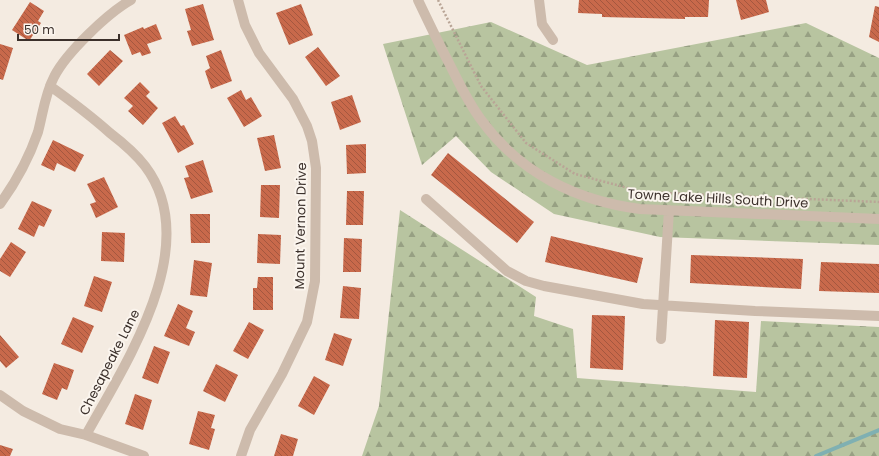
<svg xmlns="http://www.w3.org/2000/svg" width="879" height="456" viewBox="0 0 879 456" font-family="Poppins,sans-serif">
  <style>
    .forest { fill: url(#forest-firs) }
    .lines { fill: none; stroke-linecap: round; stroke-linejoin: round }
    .stream { stroke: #7fb0b2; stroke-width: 4 }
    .building { fill: url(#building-back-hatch) }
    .path { stroke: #b9a596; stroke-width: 2.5; stroke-dasharray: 2 2; stroke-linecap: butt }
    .minor { stroke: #cdbbac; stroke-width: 10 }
    .labels { text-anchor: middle; stroke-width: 4; stroke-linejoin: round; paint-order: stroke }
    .street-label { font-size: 13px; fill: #3b302b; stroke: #fbf5ee }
  </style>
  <defs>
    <pattern id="forest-firs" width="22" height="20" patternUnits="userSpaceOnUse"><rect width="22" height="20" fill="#b8c4a0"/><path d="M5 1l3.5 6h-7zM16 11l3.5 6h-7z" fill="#97a083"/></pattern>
    <pattern id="building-back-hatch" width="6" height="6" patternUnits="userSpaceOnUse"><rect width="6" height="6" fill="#c8694b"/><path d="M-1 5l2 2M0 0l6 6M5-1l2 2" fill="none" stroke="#a4573f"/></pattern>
  </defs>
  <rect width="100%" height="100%" fill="#f4ebe1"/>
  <path class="forest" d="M 491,22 L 587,65 L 806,23 L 879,58 L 879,245 L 660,237 L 554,214 L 491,172 L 456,136 L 422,165 L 383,44 Z
    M 400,210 L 536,297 L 534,316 L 573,329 L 577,378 L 756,392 L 761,321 L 879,327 L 879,456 L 362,456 L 379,406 Z"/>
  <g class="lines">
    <path class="stream" d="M 816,456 L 879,430"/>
  </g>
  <path class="building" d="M 579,0 L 709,0 L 708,17 L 685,17 L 685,19 L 602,17 L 602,14 L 578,13 Z
    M 736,0 L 766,0 L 769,12 L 741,20 Z
    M 30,2 L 44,11 L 38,21 L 41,23 L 29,41 L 12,30 Z
    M 203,4 L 214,40 L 192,46 L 187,31 L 191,30 L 185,9 Z
    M 301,4 L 313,35 L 289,45 L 276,13 Z
    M 875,6 L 879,7 L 879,42 L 869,37 Z
    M 156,24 L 162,39 L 147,44 L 151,53 L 142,56 L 140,52 L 132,55 L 124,35 L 143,27 L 144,29 Z
    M 0,44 L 13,48 L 3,80 L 0,79 Z
    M 318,47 L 340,76 L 326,86 L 305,57 Z
    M 110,50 L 123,61 L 99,86 L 87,74 Z
    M 221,50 L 232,81 L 211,89 L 205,71 L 210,68 L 206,56 Z
    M 140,82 L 150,92 L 146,96 L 158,108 L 143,125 L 128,111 L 133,106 L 124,98 Z
    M 241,90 L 246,100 L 251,97 L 262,116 L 244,127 L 227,98 Z
    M 352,95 L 361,122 L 340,130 L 331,102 Z
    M 175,116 L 181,126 L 184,125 L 194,144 L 178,153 L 162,123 Z
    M 274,135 L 281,168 L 265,171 L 257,138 Z
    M 53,140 L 84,155 L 75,172 L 57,163 L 54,171 L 41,165 Z
    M 366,144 L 366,173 L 347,174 L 346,145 Z
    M 448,153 L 534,222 L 517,243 L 431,175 Z
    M 203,160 L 213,192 L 191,199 L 184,178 L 189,177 L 185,166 Z
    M 104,177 L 118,207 L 96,218 L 90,204 L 96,202 L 87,184 Z
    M 261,185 L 280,185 L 279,218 L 260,217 Z
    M 347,191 L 364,191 L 363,225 L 346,225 Z
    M 32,201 L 52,210 L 44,227 L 39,225 L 34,237 L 18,229 Z
    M 190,214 L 210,214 L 210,243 L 191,243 Z
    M 102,232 L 125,233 L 124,262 L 101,261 Z
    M 258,234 L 281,235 L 280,264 L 257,263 Z
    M 551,236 L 643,258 L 637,283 L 545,262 Z
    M 344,238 L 362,239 L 361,272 L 343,272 Z
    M 11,242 L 26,252 L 10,277 L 0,271 L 0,259 Z
    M 691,255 L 803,259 L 801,289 L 690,283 Z
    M 194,260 L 212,263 L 207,297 L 190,295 Z
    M 821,262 L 879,264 L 879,293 L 819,291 Z
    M 94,276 L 112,282 L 102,312 L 84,306 Z
    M 258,277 L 273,277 L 273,310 L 253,310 L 253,288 L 257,288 Z
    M 343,286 L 361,288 L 359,319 L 340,318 Z
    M 178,304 L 193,311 L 186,328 L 195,332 L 189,346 L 164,336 Z
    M 592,315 L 625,316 L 623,370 L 590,368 Z
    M 73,317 L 94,326 L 82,353 L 61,344 Z
    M 715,320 L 749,322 L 747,378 L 713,376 Z
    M 249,322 L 264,330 L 248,359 L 233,351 Z
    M 334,333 L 352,339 L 343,366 L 325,360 Z
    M 0,335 L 19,357 L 6,368 L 0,361 Z
    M 154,346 L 170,352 L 158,384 L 142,378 Z
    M 54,363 L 74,370 L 67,390 L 62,388 L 57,400 L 42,394 Z
    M 216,364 L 238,375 L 225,402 L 203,391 Z
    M 314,376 L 330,385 L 314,415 L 298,406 Z
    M 135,394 L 152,400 L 143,430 L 125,424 Z
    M 198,411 L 215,415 L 211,428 L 215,429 L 209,450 L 189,444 Z
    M 281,434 L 298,439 L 293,456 L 274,456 Z
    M 0,445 L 13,449 L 10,456 L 0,456 Z"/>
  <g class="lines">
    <path class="path" d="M 438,0 L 481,86 L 526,143 L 575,174 L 643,192 L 879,202"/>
    <path class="minor" d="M 238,0 L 245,25 L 259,53 L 293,99 L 307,126 L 312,141 L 316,168 L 315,281 L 307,322 L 282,374 L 250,430 L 241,456
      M 418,0 C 428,21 438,42 449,63 C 459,83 468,103 482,121 C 520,173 577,201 640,209 L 879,219
      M 539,0 L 542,24 L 553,40
      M 50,86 C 71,101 91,116 110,133 C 123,143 135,153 145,166 C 205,245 125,364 86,435
      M 426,199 L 507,271 L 526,281 L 544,286 L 643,304 L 755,311 L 879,316
      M 0,204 C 16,182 29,158 38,132 C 43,113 45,94 54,77 C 66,53 108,13 131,0
      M 661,339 L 669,210
      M 0,395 L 23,411 L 60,429 L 86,435 L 144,456"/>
  </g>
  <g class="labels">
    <g class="street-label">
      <text transform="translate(718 198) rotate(3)" y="5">Towne Lake Hills South Drive</text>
      <text transform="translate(300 226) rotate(-89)" y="5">Mount Vernon Drive</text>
      <text transform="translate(109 362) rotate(-63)" y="5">Chesapeake Lane</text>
    </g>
  </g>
  <path d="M18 34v6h101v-6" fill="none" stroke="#3b302b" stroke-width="2"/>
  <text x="24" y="34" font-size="12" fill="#3b302b" stroke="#fbf5ee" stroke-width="3" paint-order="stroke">50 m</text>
</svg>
